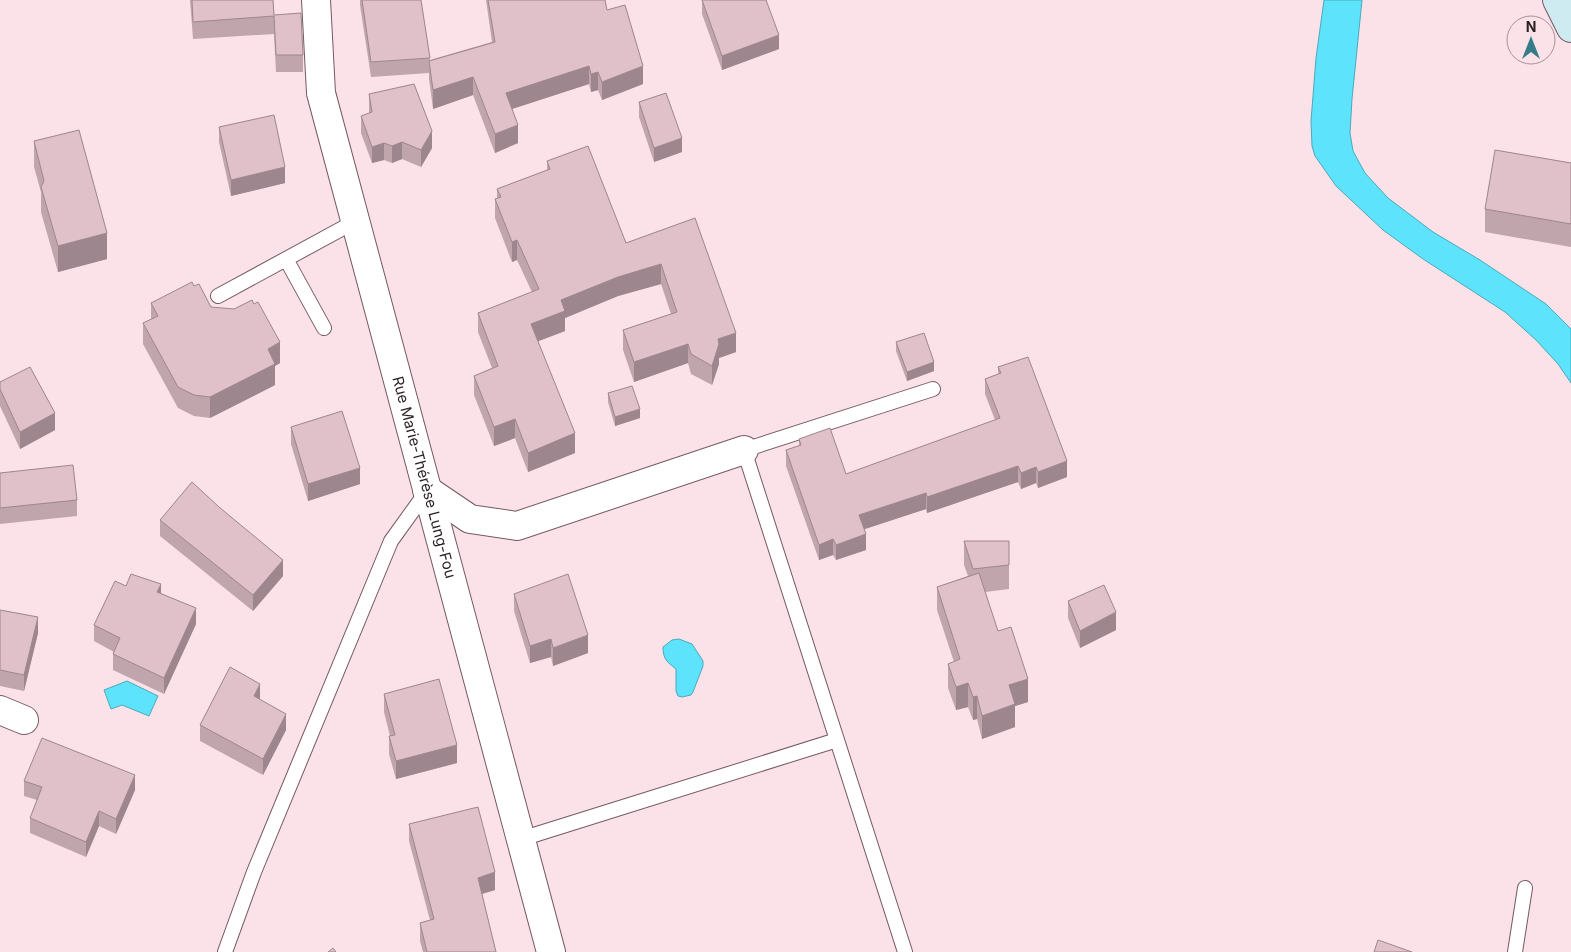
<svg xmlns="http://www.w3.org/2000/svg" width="1571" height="952" viewBox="0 0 1571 952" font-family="Inter,sans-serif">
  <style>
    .water { fill: #5de3fb; stroke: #4ea8ba }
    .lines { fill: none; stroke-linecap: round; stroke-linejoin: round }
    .lane-casing { stroke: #755962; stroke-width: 16 }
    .street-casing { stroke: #755962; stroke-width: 30 }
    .secondary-casing { stroke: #755962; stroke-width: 30 }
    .lane { stroke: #fff; stroke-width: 14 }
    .street { stroke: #fff; stroke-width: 28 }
    .secondary { stroke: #ceebf1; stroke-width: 28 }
    .wall { fill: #c1a5ad }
    .shaded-wall { fill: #9d868d }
    .building { fill: #e0c0c9; stroke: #9d868d }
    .labels { text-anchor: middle; stroke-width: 4; stroke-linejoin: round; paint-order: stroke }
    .street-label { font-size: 15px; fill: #2a1f22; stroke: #fbe1e8 }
  </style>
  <rect width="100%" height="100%" fill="#fbe1e8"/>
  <path class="water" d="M 1324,0 L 1362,0 L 1352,99 L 1350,133 L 1353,151 L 1365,173 L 1388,198 L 1433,232 L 1480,260 L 1546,304 L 1571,329 L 1571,383 L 1558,364 L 1536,340 L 1505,312 L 1423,259 L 1383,230 L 1336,186 L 1315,156 L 1312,146 L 1311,121 L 1316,58 Z
    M 679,639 L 692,644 L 703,661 L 703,666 L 693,692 L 691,695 L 682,697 L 678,696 L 676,691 L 676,669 C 667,662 663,659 663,647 L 672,640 Z
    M 127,681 L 158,696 L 149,716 L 122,705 L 111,709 L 104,690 Z"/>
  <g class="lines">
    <g class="lane-casing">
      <path id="lane" d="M 286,259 L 324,328
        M 218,296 L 356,221
        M 521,839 L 837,740
        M 225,952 L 254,872 L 391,541 L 427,491
        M 905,952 L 744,450 L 933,389
        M 1515,952 L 1525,888"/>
    </g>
    <g class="street-casing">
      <g id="street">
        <path id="s1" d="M 316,0 L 321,93 L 551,952"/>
        <path d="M 427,490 L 470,519 L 517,526 L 744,450"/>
        <path d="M 0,710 L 24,720"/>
      </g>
    </g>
    <g class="secondary-casing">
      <path id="secondary" d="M 1557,0 L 1571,28"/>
    </g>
    <use href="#lane" class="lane"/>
    <use href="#street" class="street"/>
    <use href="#secondary" class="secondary"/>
  </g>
  <path class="wall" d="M 190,0 L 273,0 L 274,15 L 303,55 L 303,72 L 276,72 L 274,34 L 193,39 Z
    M 360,0 L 421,0 L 430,60 L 492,42 L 486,0 L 605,0 L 607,10 L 643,84 L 602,100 L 598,90 L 591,92 L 589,84 L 512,109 L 518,143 L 495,153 L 473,95 L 433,109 L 429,79 L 429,73 L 371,77 L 360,5 Z
    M 702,0 L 779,49 L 722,70 L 702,14 Z
    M 369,94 L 432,148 L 421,167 L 402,159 L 392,163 L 384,160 L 372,163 L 361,133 L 361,116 L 369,113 Z
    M 639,102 L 682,152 L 654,162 L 639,117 Z
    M 219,127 L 285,183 L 231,196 L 219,142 Z
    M 34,141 L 107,259 L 58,272 L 41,212 L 41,192 L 34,167 Z
    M 547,161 L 626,243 L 695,218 L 736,352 L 719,358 L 719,364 L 712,385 L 691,374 L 688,363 L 634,382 L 623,350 L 623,330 L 671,314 L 661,284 L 618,296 L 565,318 L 565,331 L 538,341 L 575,453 L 528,472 L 515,438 L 494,446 L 474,395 L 474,376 L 492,368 L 478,332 L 478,313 L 532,292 L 517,260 L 512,262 L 495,218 L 495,199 L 497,198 L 497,189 L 547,170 Z
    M 1571,163 L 1571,247 L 1485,232 L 1485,209 Z
    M 194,286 L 211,307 L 280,363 L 275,366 L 275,385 L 210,418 L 194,416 L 178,408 L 143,344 L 143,323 L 151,319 L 151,303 Z
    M 896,342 L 934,371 L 907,381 L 896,351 Z
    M 998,367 L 1067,477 L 1038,488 L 1036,483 L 1021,489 L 1018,482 L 927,513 L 926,509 L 864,529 L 866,550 L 836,560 L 833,555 L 819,560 L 786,466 L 786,450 L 799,446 L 799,439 L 846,474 L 995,420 L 985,394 L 985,379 L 998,374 Z
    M 0,382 L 55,430 L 20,449 L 0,406 Z
    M 608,393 L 640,418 L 615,426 L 608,402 Z
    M 291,427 L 360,484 L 308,501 L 291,444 Z
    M 0,473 L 77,500 L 77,516 L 0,524 Z
    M 219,507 L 283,576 L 253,611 L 160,536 L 160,520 Z
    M 964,541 L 1009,541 L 1009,589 L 985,592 L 998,631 L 1028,702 L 1015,706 L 1015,727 L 982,739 L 977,719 L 973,720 L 968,707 L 956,710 L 948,688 L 948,664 L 954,662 L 937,610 L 937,587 L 968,576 L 964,565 Z
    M 126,586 L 161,593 L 196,624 L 164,694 L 113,670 L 113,654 L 114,652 L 94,641 L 94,625 Z
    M 514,594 L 588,653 L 553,666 L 551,657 L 530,663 L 514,611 Z
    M 1068,601 L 1116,630 L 1080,648 L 1068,618 Z
    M 0,610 L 38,633 L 24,691 L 0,686 Z
    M 384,694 L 457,763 L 396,779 L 389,754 L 389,736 L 390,736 L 384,712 Z
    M 260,700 L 286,730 L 263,775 L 200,741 L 200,725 Z
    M 24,781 L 135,790 L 116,834 L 99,826 L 86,857 L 30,833 L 30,818 L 37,800 L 24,796 Z
    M 409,824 L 495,890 L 482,894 L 496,952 L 423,952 L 420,941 L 420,923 L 430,920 L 409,841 Z"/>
  <path class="shaded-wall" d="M 779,35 L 779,49 L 722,70 L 722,56 Z
    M 589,66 L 589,84 L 506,111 L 506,93 Z
    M 643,66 L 643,84 L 602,100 L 602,82 Z
    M 598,72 L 598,90 L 591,92 L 591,74 Z
    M 473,77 L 473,95 L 433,109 L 433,90 Z
    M 518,125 L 518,143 L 495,153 L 495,134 Z
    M 432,131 L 432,148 L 421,167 L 421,150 Z
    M 682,138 L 682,152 L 654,162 L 654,148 Z
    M 402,142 L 402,159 L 392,163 L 392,146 Z
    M 384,143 L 384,160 L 372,163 L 372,147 Z
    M 285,167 L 285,183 L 231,196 L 231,180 Z
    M 107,233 L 107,259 L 58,272 L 58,246 Z
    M 517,240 L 517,260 L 512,262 L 512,242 Z
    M 661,264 L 661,284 L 618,296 L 565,318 L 565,331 L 531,344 L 531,324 L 561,300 L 618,277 Z
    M 736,333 L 736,352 L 719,358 L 719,364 L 712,385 L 712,366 L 718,339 Z
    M 280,342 L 280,363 L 275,366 L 275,385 L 210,418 L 210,397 L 268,349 Z
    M 688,344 L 688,363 L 634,382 L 634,362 Z
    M 934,362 L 934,371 L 907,381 L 907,372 Z
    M 640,409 L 640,418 L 615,426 L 615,417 Z
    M 55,413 L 55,430 L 20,449 L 20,432 Z
    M 515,419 L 515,438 L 494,446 L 494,427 Z
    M 575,433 L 575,453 L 528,472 L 528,453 Z
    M 1067,461 L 1067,477 L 1038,488 L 1038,472 Z
    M 1018,466 L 1018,482 L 927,513 L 927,497 Z
    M 1036,467 L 1036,483 L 1021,489 L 1021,473 Z
    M 360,468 L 360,484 L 308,501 L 308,484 Z
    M 926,493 L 926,509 L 859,531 L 859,515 Z
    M 866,534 L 866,550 L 836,560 L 836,545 Z
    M 833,539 L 833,555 L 819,560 L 819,545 Z
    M 283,560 L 283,576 L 253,611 L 253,595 Z
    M 161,584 L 161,600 L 157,592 Z
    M 196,608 L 196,624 L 164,694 L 164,678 Z
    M 1116,612 L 1116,630 L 1080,648 L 1080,631 Z
    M 38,617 L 38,633 L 24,691 L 24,675 Z
    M 588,635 L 588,653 L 553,666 L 553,648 Z
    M 551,639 L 551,657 L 530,663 L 530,646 Z
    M 1028,679 L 1028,702 L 1015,706 L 1015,727 L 982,739 L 982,716 L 1009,685 Z
    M 968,683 L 968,707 L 956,710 L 956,687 Z
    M 260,684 L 260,700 L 254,696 Z
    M 977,696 L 977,719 L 973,720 L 973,697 Z
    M 286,714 L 286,730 L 263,775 L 263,759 Z
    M 457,745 L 457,763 L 396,779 L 396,761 Z
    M 135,775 L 135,790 L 116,834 L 116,819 Z
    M 99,811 L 99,826 L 86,857 L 86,842 Z
    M 495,872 L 495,890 L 478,895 L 478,878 Z"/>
  <path class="building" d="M 192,0 L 273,0 L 274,15 L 301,13 L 303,55 L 276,55 L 274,16 L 193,22 Z
    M 362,0 L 421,0 L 430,58 L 371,62 Z
    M 488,0 L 605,0 L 607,10 L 625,5 L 643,66 L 602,82 L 598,72 L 591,74 L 589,66 L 506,93 L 518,125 L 495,134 L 473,77 L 433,90 L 429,61 L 495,42 Z
    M 702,0 L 766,0 L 779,35 L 722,56 Z
    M 414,84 L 432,131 L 421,150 L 402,142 L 392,146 L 384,143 L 372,147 L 361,116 L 372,112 L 369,94 Z
    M 666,93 L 682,138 L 654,148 L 639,102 Z
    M 274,115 L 285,167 L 231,180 L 219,127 Z
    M 79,130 L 107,233 L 58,246 L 41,187 L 44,181 L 34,141 Z
    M 588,146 L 626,243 L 695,218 L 736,333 L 718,339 L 719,344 L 712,366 L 691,354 L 688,344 L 634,362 L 623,330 L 677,312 L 661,264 L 618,277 L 561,300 L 565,311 L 531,324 L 575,433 L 528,453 L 515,419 L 494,427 L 474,376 L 498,366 L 478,313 L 539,289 L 517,240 L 512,242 L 495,199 L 501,197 L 497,189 L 550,169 L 547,161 Z
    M 1495,150 L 1571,163 L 1571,224 L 1485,209 Z
    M 192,282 L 194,286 L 199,284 L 211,307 L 234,309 L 252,300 L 254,304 L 258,302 L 280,342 L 268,349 L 275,364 L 210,397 L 194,395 L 178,387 L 143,323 L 158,316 L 151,303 Z
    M 924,333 L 934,362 L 907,372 L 896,342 Z
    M 1028,357 L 1067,461 L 1038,472 L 1036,467 L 1021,473 L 1018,466 L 927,497 L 926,493 L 859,515 L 866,534 L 836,545 L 833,539 L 819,545 L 786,450 L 801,445 L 799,439 L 830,428 L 846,474 L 1000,418 L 985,379 L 1001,373 L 998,367 Z
    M 30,367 L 55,413 L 20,432 L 0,389 L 0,382 Z
    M 632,386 L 640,409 L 615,417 L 608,393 Z
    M 342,411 L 360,468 L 308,484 L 291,427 Z
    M 73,465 L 77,500 L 0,508 L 0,473 Z
    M 192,482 L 219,507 L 283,560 L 253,595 L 160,520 Z
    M 964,541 L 1009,541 L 1009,565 L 973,569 Z
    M 979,573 L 998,631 L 1011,627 L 1028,679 L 1009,685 L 1015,704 L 982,716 L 977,696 L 973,697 L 968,683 L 956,687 L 948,664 L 960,659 L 937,587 Z
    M 131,574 L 161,584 L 157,592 L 196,608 L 164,678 L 113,654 L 120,638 L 94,625 L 115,581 L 126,586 Z
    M 568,574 L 588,635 L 553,648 L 551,639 L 530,646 L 514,594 Z
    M 1104,585 L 1116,612 L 1080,631 L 1068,601 Z
    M 0,610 L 38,617 L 24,675 L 0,670 Z
    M 230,667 L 260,684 L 254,696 L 286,714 L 263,759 L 200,725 Z
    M 439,679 L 457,745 L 396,761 L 389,736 L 395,735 L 384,694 Z
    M 42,738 L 135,775 L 116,819 L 99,811 L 86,842 L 30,818 L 42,787 L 24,781 Z
    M 478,807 L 495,872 L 478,878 L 496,952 L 427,952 L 420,923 L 434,919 L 409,824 Z
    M 1378,940 L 1412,952 L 1374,952 Z
    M 333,948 L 336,952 L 328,952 Z"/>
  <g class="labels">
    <g class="street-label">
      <text dy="5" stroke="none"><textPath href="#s1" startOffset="491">Rue Marie-Thérèse Lung-Fou</textPath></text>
    </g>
  </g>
  <g transform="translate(1531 40)"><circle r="24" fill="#fbe1e8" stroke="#a79399"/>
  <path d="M0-4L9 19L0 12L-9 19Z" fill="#367b88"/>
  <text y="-8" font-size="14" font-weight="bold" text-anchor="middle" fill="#2a1f22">N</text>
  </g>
</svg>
